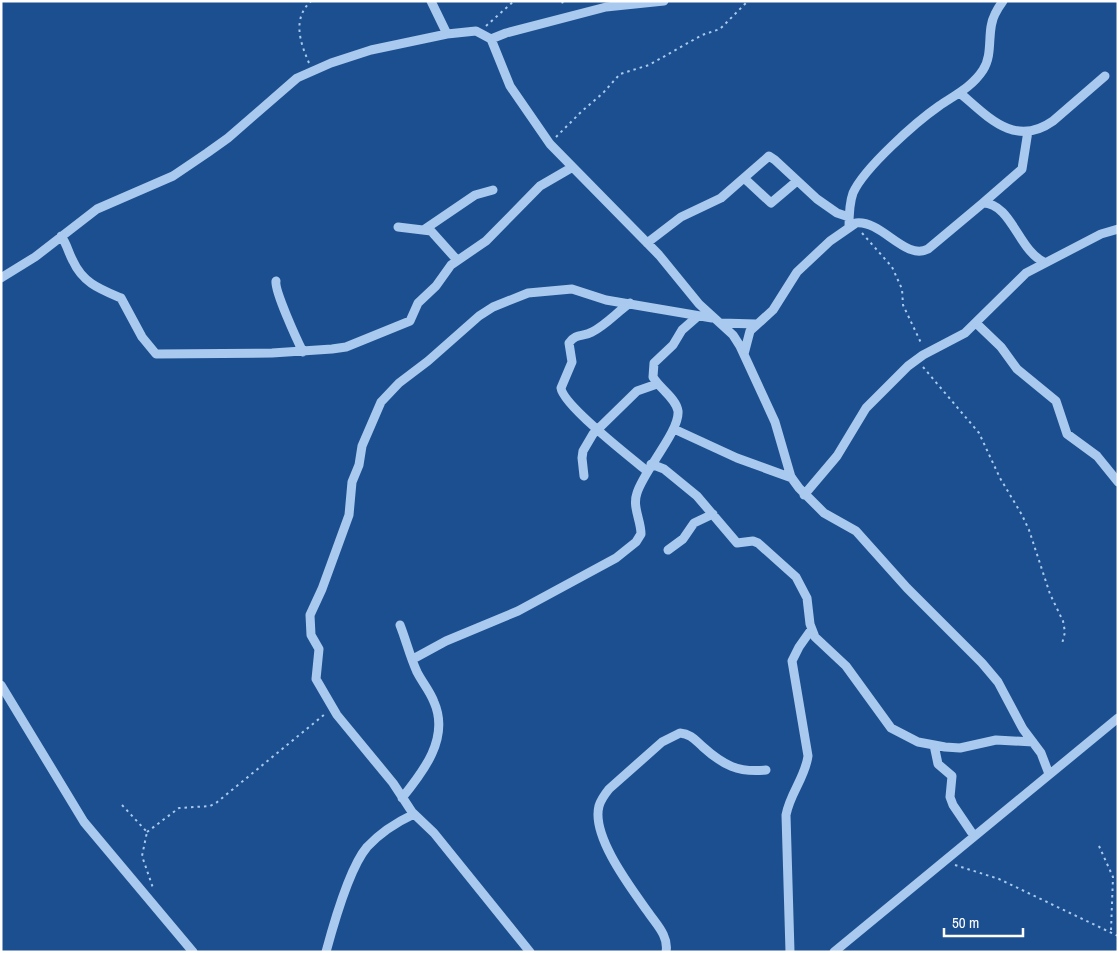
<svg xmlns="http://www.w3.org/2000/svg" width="1119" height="953" viewBox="0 0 1119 953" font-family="'Archivo Narrow',sans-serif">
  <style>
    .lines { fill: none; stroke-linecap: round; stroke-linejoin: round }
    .path { stroke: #a9c9ee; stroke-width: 2; stroke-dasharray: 2.5 4; stroke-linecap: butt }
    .minor { stroke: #a9c9ee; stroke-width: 9 }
  </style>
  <rect width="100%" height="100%" fill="#1b4f8f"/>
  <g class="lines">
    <path class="path" d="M 562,1 L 564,7
      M 486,26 L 514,1
      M 309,63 C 300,42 292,19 311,1
      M 556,137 L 581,112 L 603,93 L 620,74 L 649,65 L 702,35 L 720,29 L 748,1
      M 862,233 L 892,267 L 902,289 L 903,305 L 922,345
      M 923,367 L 979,433 L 1000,478 L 1022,515 L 1029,530 L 1050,594 L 1063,621 L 1065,632 L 1062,644
      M 122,805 L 147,832 L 142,856 L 153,888
      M 147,832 L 179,808 L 210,806 L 216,803 L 325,714
      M 1099,846 L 1113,877 L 1111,930
      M 955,865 L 999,879 L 1118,936"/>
    <path class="minor" d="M 431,1 L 447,34
      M 491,39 L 506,33 L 606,7 L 664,1
      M 960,93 C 988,117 1015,148 1053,121 L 1105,76
      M 744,178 L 771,203 L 797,181
      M 983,203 L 1022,169 L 1028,131
      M 398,227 L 431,231 L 457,260
      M 849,227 C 849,216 849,204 853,193 C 864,168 916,122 939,106 C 955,95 972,87 983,70 C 994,53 986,31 995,14 C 997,10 1000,5 1003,1
      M 425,229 L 475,195 L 493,190
      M 61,236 C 67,244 68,252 73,261 C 83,283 100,289 121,298 L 142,337 L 156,354 L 272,353 L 332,349 L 346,347 L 410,321 L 418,303 L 436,286 L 451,265 L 486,241 L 540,186 L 571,168
      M 647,243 L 681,217 L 721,198 L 769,156 L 775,160 L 817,199 L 837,213 L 849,217
      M 1,278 L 35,257 L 97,209 L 173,176 L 207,153 L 228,138 L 297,78 L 331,63 L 371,50 L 447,34 L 476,31 L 491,39 L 510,86 L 550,144 L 659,255 L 699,304 L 733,335 L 740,346 L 775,422 L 791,477 L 799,488 L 824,513 L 856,531 L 907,588 L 982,663 L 998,682 L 1023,729 L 1041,753 L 1049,774
      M 276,281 C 274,290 297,340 303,352
      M 630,303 C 617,312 606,325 592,332 C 583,337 576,333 569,343 L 572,362 L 561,388 C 563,405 631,458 647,471
      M 721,323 L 756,324
      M 976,323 L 1001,347 L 1017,369 L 1056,401 L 1067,434 L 1097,456 L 1118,482
      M 744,354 L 750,331 L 773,310 L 797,272 L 830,241 L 856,223 C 882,220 905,261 928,249 L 983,203 C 1011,203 1019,251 1044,262
      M 674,429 L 737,458 L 792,478
      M 651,464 L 664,469 L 697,496 L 737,543 L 753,541 L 758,543 L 796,577 L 807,598 L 810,624 L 815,637 L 846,666 L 891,728 L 918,742 L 945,747 L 960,748 L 996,740 L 1033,742
      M 584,476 L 582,458 L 583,451 L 593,434 L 637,391 L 657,384
      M 804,495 L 837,456 L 866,408 L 908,366 L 923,355 L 965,333 L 1026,273 L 1101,234 L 1118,229
      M 668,550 L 683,539 L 694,523 L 713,514
      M 400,625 C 406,640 410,657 417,672 C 422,682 430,691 434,702 C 450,738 423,772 402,798
      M 413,659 L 446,641 L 518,611 L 616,558 L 636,542 L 641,534 C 641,520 632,507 637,493 C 644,470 680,431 678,411 C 676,398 659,388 653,377 L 654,363 L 673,345 L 682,330 L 698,316
      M 1,685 L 84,822 L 193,952
      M 934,745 L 938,764 L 952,776 L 950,797 L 953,805 L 974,836
      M 326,952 C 333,926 350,867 367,847 C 380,833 397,822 414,814
      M 530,952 L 434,833 L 412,812 L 393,783 L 337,715 L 316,679 L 319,649 L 311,635 L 310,615 L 322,589 L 349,515 L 352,482 L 359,465 L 362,446 L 381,402 L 399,383 L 428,361 L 479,316 L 493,307 L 528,293 L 572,289 L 606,300 L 712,318
      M 666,952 C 669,936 656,924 648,912 C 631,888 591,836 599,806 C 601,799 605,794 609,789 L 662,742 L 680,733 C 691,734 695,740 703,747 C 723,765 738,773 766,770
      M 790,952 L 786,815 C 790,793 805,778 808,756 L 792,661 L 799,647 L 811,630
      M 834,952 L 1118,718"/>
  </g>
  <rect width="1119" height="953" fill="none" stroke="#ffffff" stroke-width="5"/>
  <path d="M944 928v8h79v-8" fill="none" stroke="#ffffff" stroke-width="2.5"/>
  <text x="952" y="928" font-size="15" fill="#ffffff" stroke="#1b4f8f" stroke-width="4" paint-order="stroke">50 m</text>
</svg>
